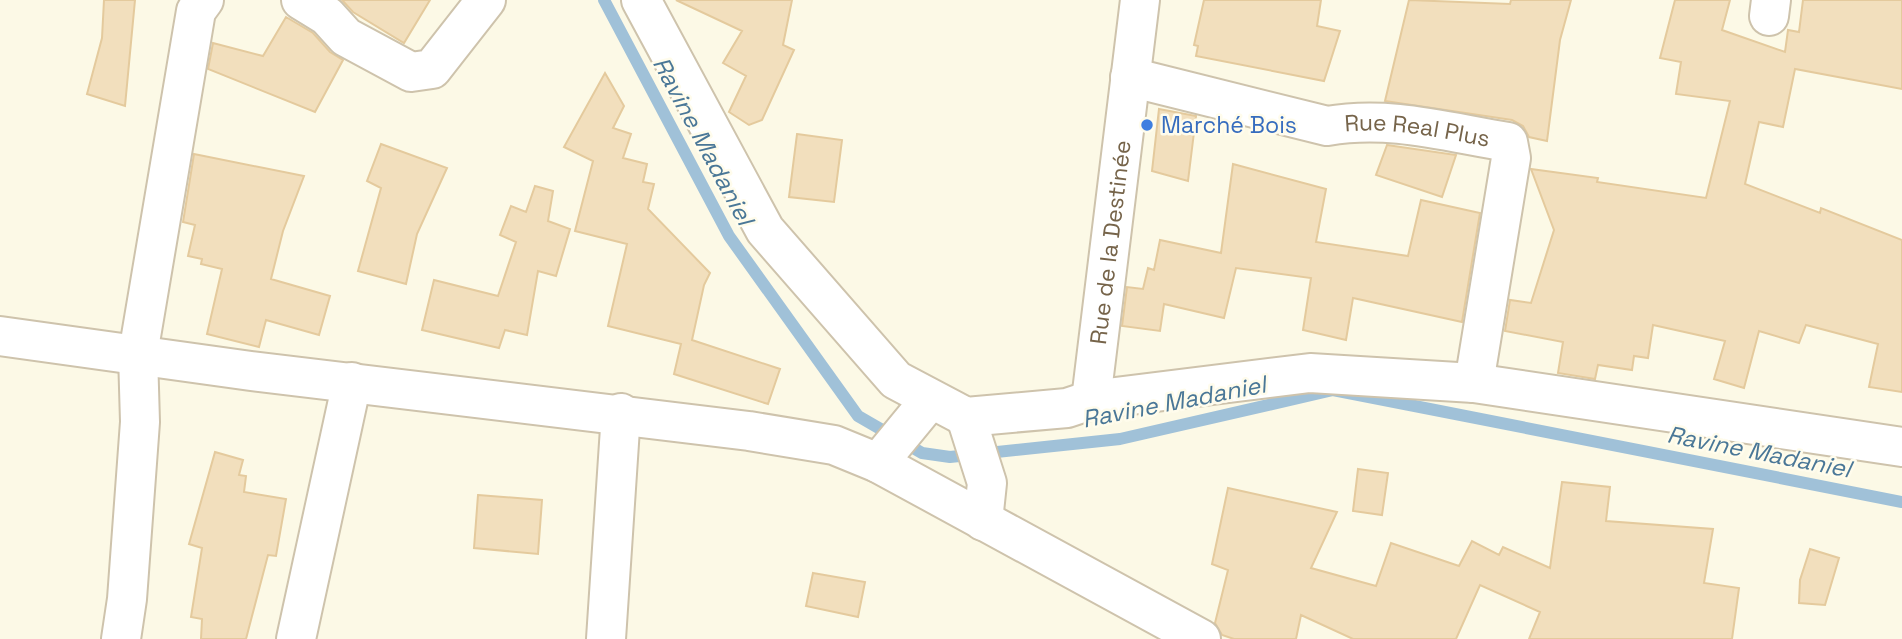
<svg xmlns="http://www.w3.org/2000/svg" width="1902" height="639" viewBox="0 0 1902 639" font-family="'Space Grotesk',sans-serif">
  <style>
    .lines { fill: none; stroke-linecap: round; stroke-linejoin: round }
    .stream { stroke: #a0c1d8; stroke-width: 12 }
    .building { fill: #f2dfbd; stroke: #e4ca9d; stroke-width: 2 }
    .minor-casing { stroke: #cec3ac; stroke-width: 42 }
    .minor { stroke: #fff; stroke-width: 38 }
    .shop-dot { fill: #3f7fe0; stroke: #fffcec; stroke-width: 2.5 }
    .labels { text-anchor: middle; stroke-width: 5; stroke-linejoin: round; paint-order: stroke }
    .shop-label { font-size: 23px; fill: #366cbe; stroke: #fffcec; text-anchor: start }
    .street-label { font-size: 23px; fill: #76644a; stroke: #fffcec }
    .water-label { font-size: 24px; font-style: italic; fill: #4a7797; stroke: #fffcec }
  </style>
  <rect width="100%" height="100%" fill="#fcf9e6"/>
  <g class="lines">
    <path class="stream" d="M 604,0 L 729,236 L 858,416 L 922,453 L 950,457 L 1120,439 L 1333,390 L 1902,502"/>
  </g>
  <path class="building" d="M 104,0 L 135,0 L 125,106 L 87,94 L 102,38 Z
    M 342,0 L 430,0 L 404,43 L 353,12 Z
    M 676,0 L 792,0 L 783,45 L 794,50 L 762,120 L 749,125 L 729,112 L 746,76 L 723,63 L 742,31 Z
    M 1204,0 L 1321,0 L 1317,26 L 1340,31 L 1324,81 L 1196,56 L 1198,46 L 1194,45 Z
    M 1409,0 L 1510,4 L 1511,0 L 1571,0 L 1560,40 L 1547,141 L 1529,137 L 1523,126 L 1512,120 L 1385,101 Z
    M 1675,0 L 1730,0 L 1722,30 L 1785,52 L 1788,30 L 1799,32 L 1803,0 L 1902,0 L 1902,89 L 1795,69 L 1783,127 L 1759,122 L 1745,184 L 1820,213 L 1821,208 L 1902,240 L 1902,392 L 1869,387 L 1878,344 L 1806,325 L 1799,343 L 1759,331 L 1744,388 L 1714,379 L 1725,341 L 1653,325 L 1648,358 L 1634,356 L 1632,370 L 1598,365 L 1595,379 L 1558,373 L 1563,342 L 1505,331 L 1510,300 L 1531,303 L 1554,230 L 1531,169 L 1598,178 L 1597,182 L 1706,198 L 1730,101 L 1676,94 L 1681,62 L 1660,58 Z
    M 286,17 L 313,33 L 330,52 L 343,60 L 315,112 L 208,69 L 213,43 L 263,56 Z
    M 605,73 L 624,106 L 613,128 L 631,134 L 623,158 L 647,164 L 643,182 L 654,184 L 648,209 L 710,273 L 704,285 L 692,340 L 780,369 L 768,404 L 674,374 L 681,344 L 608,326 L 627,244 L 575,231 L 593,161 L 564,147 Z
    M 1159,109 L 1196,116 L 1188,181 L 1152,171 Z
    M 797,134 L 842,140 L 834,202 L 789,197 Z
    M 381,144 L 447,168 L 417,234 L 406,284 L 358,271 L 381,188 L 367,181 Z
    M 1387,145 L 1456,155 L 1442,197 L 1376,175 Z
    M 194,154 L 304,176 L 283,231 L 271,279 L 330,296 L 319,335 L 266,320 L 259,347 L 207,334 L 222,269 L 201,264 L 202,259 L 188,256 L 195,225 L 183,222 Z
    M 1233,164 L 1326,189 L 1316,242 L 1408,256 L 1421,200 L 1480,213 L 1462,322 L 1353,298 L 1346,340 L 1303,330 L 1311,278 L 1236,268 L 1224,318 L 1164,304 L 1160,331 L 1122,326 L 1127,287 L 1143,289 L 1148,268 L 1154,270 L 1160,240 L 1221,253 Z
    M 535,186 L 553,191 L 548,221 L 570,229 L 556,276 L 538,271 L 527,335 L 505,330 L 499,348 L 422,330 L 434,280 L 498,296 L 516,242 L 500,235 L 511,206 L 526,212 Z
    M 215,452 L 243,460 L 239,475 L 246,476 L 244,492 L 286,499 L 276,556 L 268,555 L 246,639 L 201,639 L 202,619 L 191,617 L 202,548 L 189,544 Z
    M 1358,469 L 1388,473 L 1382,515 L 1353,511 Z
    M 1562,482 L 1610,487 L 1606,521 L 1713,529 L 1704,583 L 1739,588 L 1732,639 L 1529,639 L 1540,612 L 1480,585 L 1456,639 L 1353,639 L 1301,615 L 1296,639 L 1234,639 L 1222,635 L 1215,623 L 1228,570 L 1212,564 L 1228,488 L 1337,512 L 1311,568 L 1376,586 L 1391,543 L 1459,566 L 1472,541 L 1499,555 L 1503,547 L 1550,568 Z
    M 478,495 L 542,500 L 538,554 L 474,548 Z
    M 1810,549 L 1839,558 L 1825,605 L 1799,603 L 1800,580 Z
    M 813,573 L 865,582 L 858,617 L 806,606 Z"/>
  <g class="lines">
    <g class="minor-casing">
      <g id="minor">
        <path d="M 301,0 L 327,16 L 346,37 L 411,72 L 432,69 L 486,0"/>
        <path d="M 641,0 L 765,230 L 896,380 L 966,417 L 1067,408 L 1091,400 L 1310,373 L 1474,383 L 1902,447"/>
        <path d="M 1769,16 L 1771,0"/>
        <path id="s1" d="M 1130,77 L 1327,126 C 1390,115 1446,132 1508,142 L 1511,158 L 1474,383"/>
        <path d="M 0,336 L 251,371 L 749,431 L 834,445 L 878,463 L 1201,639"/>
        <path id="s2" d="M 1091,400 L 1140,0"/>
        <path d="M 966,417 L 987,483 L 983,521"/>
        <path d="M 878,463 L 929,401"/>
        <path d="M 121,639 L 127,599 L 140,422 L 138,354 L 196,11 L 204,0"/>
        <path d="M 296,639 L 352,382"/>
        <path d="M 606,639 L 621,413"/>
      </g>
    </g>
    <use href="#minor" class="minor"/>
  </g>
  <circle class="shop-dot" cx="1147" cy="125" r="7"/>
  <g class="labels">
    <g class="shop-label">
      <text x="1161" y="133">Marché Bois</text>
    </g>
    <g class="street-label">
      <text dy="8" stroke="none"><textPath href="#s1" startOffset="294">Rue Real Plus</textPath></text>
      <text dy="8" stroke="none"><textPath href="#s2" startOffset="159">Rue de la Destinée</textPath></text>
    </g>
    <g class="water-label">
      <text transform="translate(703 141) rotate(62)" y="8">Ravine Madaniel</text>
      <text transform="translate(1174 402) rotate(-11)" y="8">Ravine Madaniel</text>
      <text transform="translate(1759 452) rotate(11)" y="8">Ravine Madaniel</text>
    </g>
  </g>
</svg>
